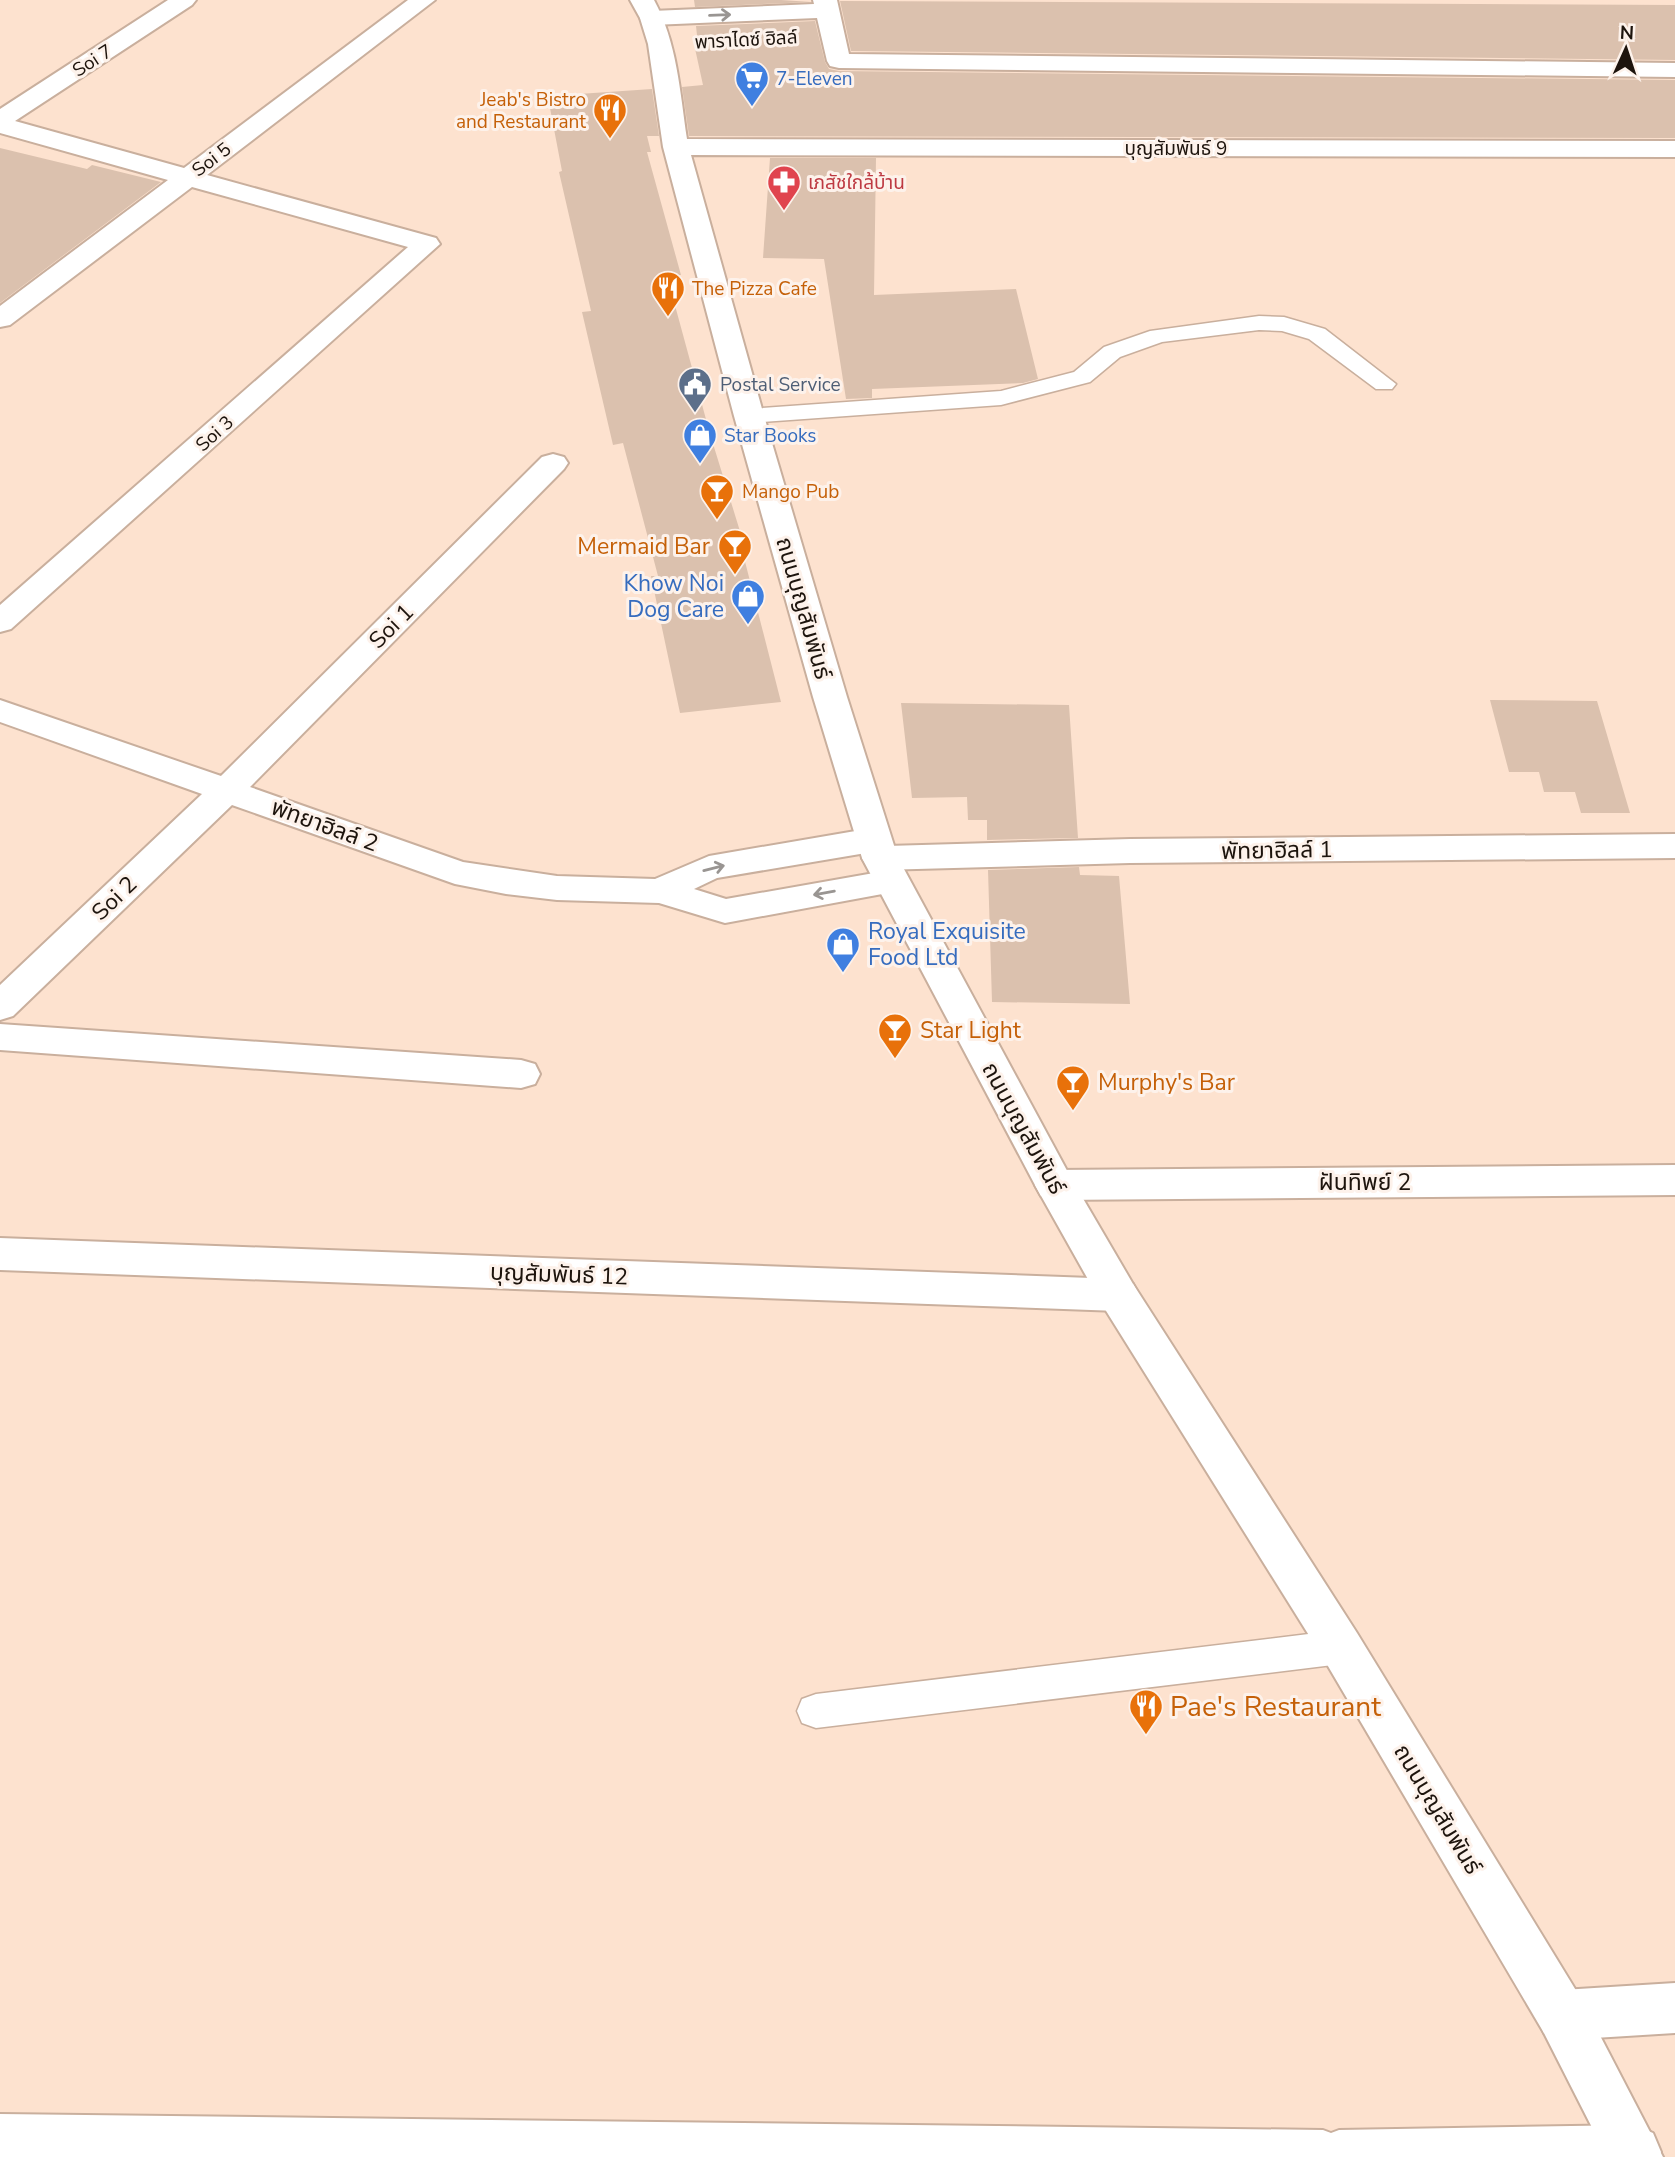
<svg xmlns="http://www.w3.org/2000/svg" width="1675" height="2157" viewBox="0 0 1675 2157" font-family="'Nunito Sans','Noto Sans Thai',sans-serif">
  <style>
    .building { fill: #dbc1ae }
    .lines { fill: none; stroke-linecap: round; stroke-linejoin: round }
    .service-casing { stroke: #c9af9d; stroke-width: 3 }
    .minor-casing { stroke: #c9af9d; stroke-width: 4 }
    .tertiary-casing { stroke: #c9af9d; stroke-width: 4 }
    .service { fill: #fff; fill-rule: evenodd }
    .minor { fill: #fff; fill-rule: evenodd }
    .tertiary { fill: #fff; fill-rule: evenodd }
    .oneway { stroke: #999592 }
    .labels { text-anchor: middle; stroke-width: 6; stroke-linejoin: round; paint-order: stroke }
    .far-street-label { font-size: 19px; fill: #1d140d; stroke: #fdf2eb }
    .far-shop-label { font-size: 19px; fill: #366cbe; stroke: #fdf2eb; text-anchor: start }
    .far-food-label { font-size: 19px; fill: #c56008; stroke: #fdf2eb; text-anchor: start }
    .far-health-label { font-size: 19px; fill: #be3a42; stroke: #fdf2eb; text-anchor: start }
    .far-service-label { font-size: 19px; fill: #4e5e75; stroke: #fdf2eb; text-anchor: start }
    .food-label { font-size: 23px; fill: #c56008; stroke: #fdf2eb; text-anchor: start }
    .shop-label { font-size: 23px; fill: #366cbe; stroke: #fdf2eb; text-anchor: end }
    .street-label { font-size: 23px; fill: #1d140d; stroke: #fdf2eb }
    .near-food-label { font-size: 28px; fill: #c56008; stroke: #fdf2eb; text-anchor: start }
  </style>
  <rect width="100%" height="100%" fill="#fde2cf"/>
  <path class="building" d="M 694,0 L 781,0 L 811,2 L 695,7 Z
    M 840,1 L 1675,5 L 1675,60 L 851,51 Z
    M 815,21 L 825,62 L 829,69 L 839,71 L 1675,80 L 1675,138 L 689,136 L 682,87 L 703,85 L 694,44 L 698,44 L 696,26 Z
    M 652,89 L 659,136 L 647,136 L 651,152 L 647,152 L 681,275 L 667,276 L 710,434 L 743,541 L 740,542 L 781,702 L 680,713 L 651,576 L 658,576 L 623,443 L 613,445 L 582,312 L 591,311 L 559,172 L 562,171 L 550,108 L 567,107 L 564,95 Z
    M 0,148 L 87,169 L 92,165 L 161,182 L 0,303 Z
    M 770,158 L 876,158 L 874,295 L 1016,289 L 1038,379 L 1023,383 L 872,389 L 872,398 L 846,399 L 824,259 L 763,258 Z
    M 1490,700 L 1597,701 L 1630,813 L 1581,813 L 1575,792 L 1544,792 L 1539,772 L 1509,772 Z
    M 901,703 L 1069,705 L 1078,838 L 987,840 L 987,820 L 968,820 L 967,797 L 912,798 Z
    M 1079,867 L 1080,875 L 1119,876 L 1130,1004 L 992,1002 L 988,870 Z"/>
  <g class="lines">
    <g class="service-casing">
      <path id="service" d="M 1259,316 L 1284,317 L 1325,329 L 1396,384 L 1392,389 L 1376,389 L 1309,339 L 1282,331 L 1259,330 L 1162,342 L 1120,357 L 1090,382 L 1001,405 L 749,423 L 741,421 L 737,416 L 741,411 L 749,409 L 1001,391 L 1074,372 L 1104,347 L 1150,331 Z
        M 1341,1630 L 1354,1635 L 1360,1647 L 1354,1659 L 1341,1664 L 816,1728 L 802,1723 L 797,1711 L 802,1699 L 816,1694 Z"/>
    </g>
    <g class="minor-casing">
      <path id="minor" d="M 168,0 L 196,0 L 192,5 L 15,121 L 184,168 L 408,0 L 435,0 L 207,175 L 436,238 L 440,244 L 11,629 L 0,632 L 0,605 L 408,247 L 192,187 L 10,325 L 0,327 L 0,306 L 168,180 L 0,133 L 0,109 Z
        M 813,0 L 837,0 L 849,54 L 1675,63 L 1675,77 L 839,68 L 830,66 L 827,61 L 817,18 L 652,25 L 644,23 L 640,18 L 644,13 L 652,11 L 814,4 Z
        M 553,454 L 564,457 L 568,463 L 564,469 L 250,787 L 463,862 L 557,876 L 655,879 L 709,856 L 873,828 L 885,832 L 891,840 L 887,846 L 1130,839 L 1675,834 L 1675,858 L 1130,863 L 880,870 L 867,866 L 862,858 L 866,853 L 717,878 L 694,889 L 726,899 L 891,870 L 904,874 L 909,882 L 904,890 L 725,923 L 659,903 L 557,900 L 506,894 L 455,884 L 232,805 L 13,1016 L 0,1020 L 0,985 L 202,794 L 0,722 L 0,700 L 221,776 L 542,457 Z
        M 0,1024 L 521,1060 L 535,1064 L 540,1074 L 535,1084 L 521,1088 L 0,1050 Z
        M 1675,1165 L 1675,1195 L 1055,1200 L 1041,1196 L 1035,1185 L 1041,1174 L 1055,1170 Z
        M 0,1238 L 1118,1279 L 1133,1284 L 1139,1295 L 1133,1306 L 1118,1311 L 0,1270 Z
        M 1675,1983 L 1675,2033 L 1562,2040 L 1544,2033 L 1536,2015 L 1544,1997 L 1562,1990 Z
        M 0,2114 L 1323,2130 L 1331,2133 L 1339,2130 L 1634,2125 L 1653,2133 L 1661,2152 L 1659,2157 L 0,2157 Z"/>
    </g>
    <g class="tertiary-casing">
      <path id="tertiary" d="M 630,0 L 654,0 C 677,42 680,92 687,139 L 1675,141 L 1675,157 L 691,155 L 764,416 L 847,697 L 898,858 L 1071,1178 L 1133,1284 L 1357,1633 L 1580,1997 L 1663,2157 L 1607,2157 L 1544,2033 L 1325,1661 L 1103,1306 L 1035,1185 L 862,858 L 813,697 L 734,416 L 663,147 L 648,44 L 640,18 Z"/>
    </g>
    <use href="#service" class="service"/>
    <use href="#minor" class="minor"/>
    <use href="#tertiary" class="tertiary"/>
  </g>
  <defs><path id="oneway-shaft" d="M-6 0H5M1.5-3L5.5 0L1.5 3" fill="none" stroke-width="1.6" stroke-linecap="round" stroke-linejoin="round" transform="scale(1.75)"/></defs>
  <g class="oneway">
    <use href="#oneway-shaft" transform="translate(720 15) rotate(-2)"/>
    <use href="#oneway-shaft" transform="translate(714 868) rotate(-14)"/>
    <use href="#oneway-shaft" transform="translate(824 893) rotate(170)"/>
  </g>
  <defs>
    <g id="supermarket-pin" transform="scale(1.75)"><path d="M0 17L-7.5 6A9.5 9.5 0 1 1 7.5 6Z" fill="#3f7fe0" stroke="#fdf2eb"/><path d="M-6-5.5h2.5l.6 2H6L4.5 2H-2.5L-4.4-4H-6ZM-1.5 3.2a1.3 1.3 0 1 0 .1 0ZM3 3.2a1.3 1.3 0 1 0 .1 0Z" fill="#fff"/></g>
    <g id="restaurant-pin" transform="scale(1.75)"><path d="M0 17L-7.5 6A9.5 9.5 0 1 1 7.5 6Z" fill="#e8710a" stroke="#fdf2eb"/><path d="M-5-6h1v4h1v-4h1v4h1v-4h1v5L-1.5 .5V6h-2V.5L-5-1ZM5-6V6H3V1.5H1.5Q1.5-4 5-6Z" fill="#fff"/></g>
    <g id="pharmacy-pin" transform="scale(1.75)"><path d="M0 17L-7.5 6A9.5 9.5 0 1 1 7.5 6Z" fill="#e0444e" stroke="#fdf2eb"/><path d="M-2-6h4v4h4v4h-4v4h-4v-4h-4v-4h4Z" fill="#fff"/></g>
    <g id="civic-pin" transform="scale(1.75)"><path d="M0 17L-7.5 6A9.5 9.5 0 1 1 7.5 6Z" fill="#5c6f8a" stroke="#fdf2eb"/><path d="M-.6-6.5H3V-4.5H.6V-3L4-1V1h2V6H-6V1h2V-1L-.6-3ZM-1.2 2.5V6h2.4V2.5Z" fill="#fff"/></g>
    <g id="shop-pin" transform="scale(1.75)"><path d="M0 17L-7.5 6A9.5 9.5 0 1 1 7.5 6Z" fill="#3f7fe0" stroke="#fdf2eb"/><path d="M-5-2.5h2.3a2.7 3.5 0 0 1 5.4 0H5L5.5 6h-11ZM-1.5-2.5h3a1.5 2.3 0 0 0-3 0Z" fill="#fff"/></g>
    <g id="bar-pin" transform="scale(1.75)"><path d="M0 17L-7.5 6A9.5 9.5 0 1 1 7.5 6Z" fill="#e8710a" stroke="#fdf2eb"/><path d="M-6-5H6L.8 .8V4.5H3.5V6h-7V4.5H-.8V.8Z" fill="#fff"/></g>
  </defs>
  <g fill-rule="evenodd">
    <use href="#supermarket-pin" x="752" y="78"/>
    <use href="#restaurant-pin" x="610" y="110"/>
    <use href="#pharmacy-pin" x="784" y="182"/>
    <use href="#restaurant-pin" x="668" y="288"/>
    <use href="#civic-pin" x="695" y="384"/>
    <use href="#shop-pin" x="700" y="435"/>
    <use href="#bar-pin" x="717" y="491"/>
    <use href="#bar-pin" x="735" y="546"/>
    <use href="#shop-pin" x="748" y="596"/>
    <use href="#shop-pin" x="843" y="944"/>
    <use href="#bar-pin" x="895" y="1030"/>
    <use href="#bar-pin" x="1073" y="1082"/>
    <use href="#restaurant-pin" x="1146" y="1706"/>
  </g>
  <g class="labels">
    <g class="far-street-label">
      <text transform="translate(746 39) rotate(-3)" y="7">พาราไดซ์ ฮิลล์</text>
      <text transform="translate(92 60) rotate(-33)" y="7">Soi 7</text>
      <text x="1176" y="155">บุญสัมพันธ์ 9</text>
      <text transform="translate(211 159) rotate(-37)" y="7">Soi 5</text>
      <text transform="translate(214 433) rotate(-42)" y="7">Soi 3</text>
    </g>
    <g class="far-shop-label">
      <text x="776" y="85">7-Eleven</text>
      <text x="724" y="442">Star Books</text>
    </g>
    <g class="far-food-label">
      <text x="586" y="106" text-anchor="end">Jeab's Bistro<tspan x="586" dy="22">and Restaurant</tspan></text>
      <text x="692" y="295">The Pizza Cafe</text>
      <text x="742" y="498">Mango Pub</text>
    </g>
    <g class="far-health-label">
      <text x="808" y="189">เภสัชใกล้บ้าน</text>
    </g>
    <g class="far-service-label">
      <text x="720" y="391">Postal Service</text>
    </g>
    <g class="food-label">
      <text x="710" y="554" text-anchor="end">Mermaid Bar</text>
      <text x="920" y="1038">Star Light</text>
      <text x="1098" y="1090">Murphy's Bar</text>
    </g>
    <g class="shop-label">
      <text x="724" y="591">Khow Noi<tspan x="724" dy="26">Dog Care</tspan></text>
      <text x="868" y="939" text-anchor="start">Royal Exquisite<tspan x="868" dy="26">Food Ltd</tspan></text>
    </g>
    <g class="street-label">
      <text transform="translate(804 608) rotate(74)" y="8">ถนนบุญสัมพันธ์</text>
      <text transform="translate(391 626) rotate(-45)" y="8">Soi 1</text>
      <text transform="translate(325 825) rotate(20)" y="8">พัทยาฮิลล์ 2</text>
      <text transform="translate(1277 850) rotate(-1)" y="8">พัทยาฮิลล์ 1</text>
      <text transform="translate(114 898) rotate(-44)" y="8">Soi 2</text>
      <text transform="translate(1024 1128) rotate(61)" y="8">ถนนบุญสัมพันธ์</text>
      <text x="1365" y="1190">ฝันทิพย์ 2</text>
      <text transform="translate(559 1274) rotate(2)" y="8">บุญสัมพันธ์ 12</text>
      <text transform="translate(1438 1809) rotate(59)" y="8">ถนนบุญสัมพันธ์</text>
    </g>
    <g class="near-food-label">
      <text x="1170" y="1716">Pae's Restaurant</text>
    </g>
  </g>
  <g transform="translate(1626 49) rotate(3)" stroke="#fdf2eb" stroke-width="5" paint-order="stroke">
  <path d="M0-5L12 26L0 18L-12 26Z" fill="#1d140d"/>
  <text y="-10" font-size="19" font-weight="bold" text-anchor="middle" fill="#1d140d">N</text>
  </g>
</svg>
